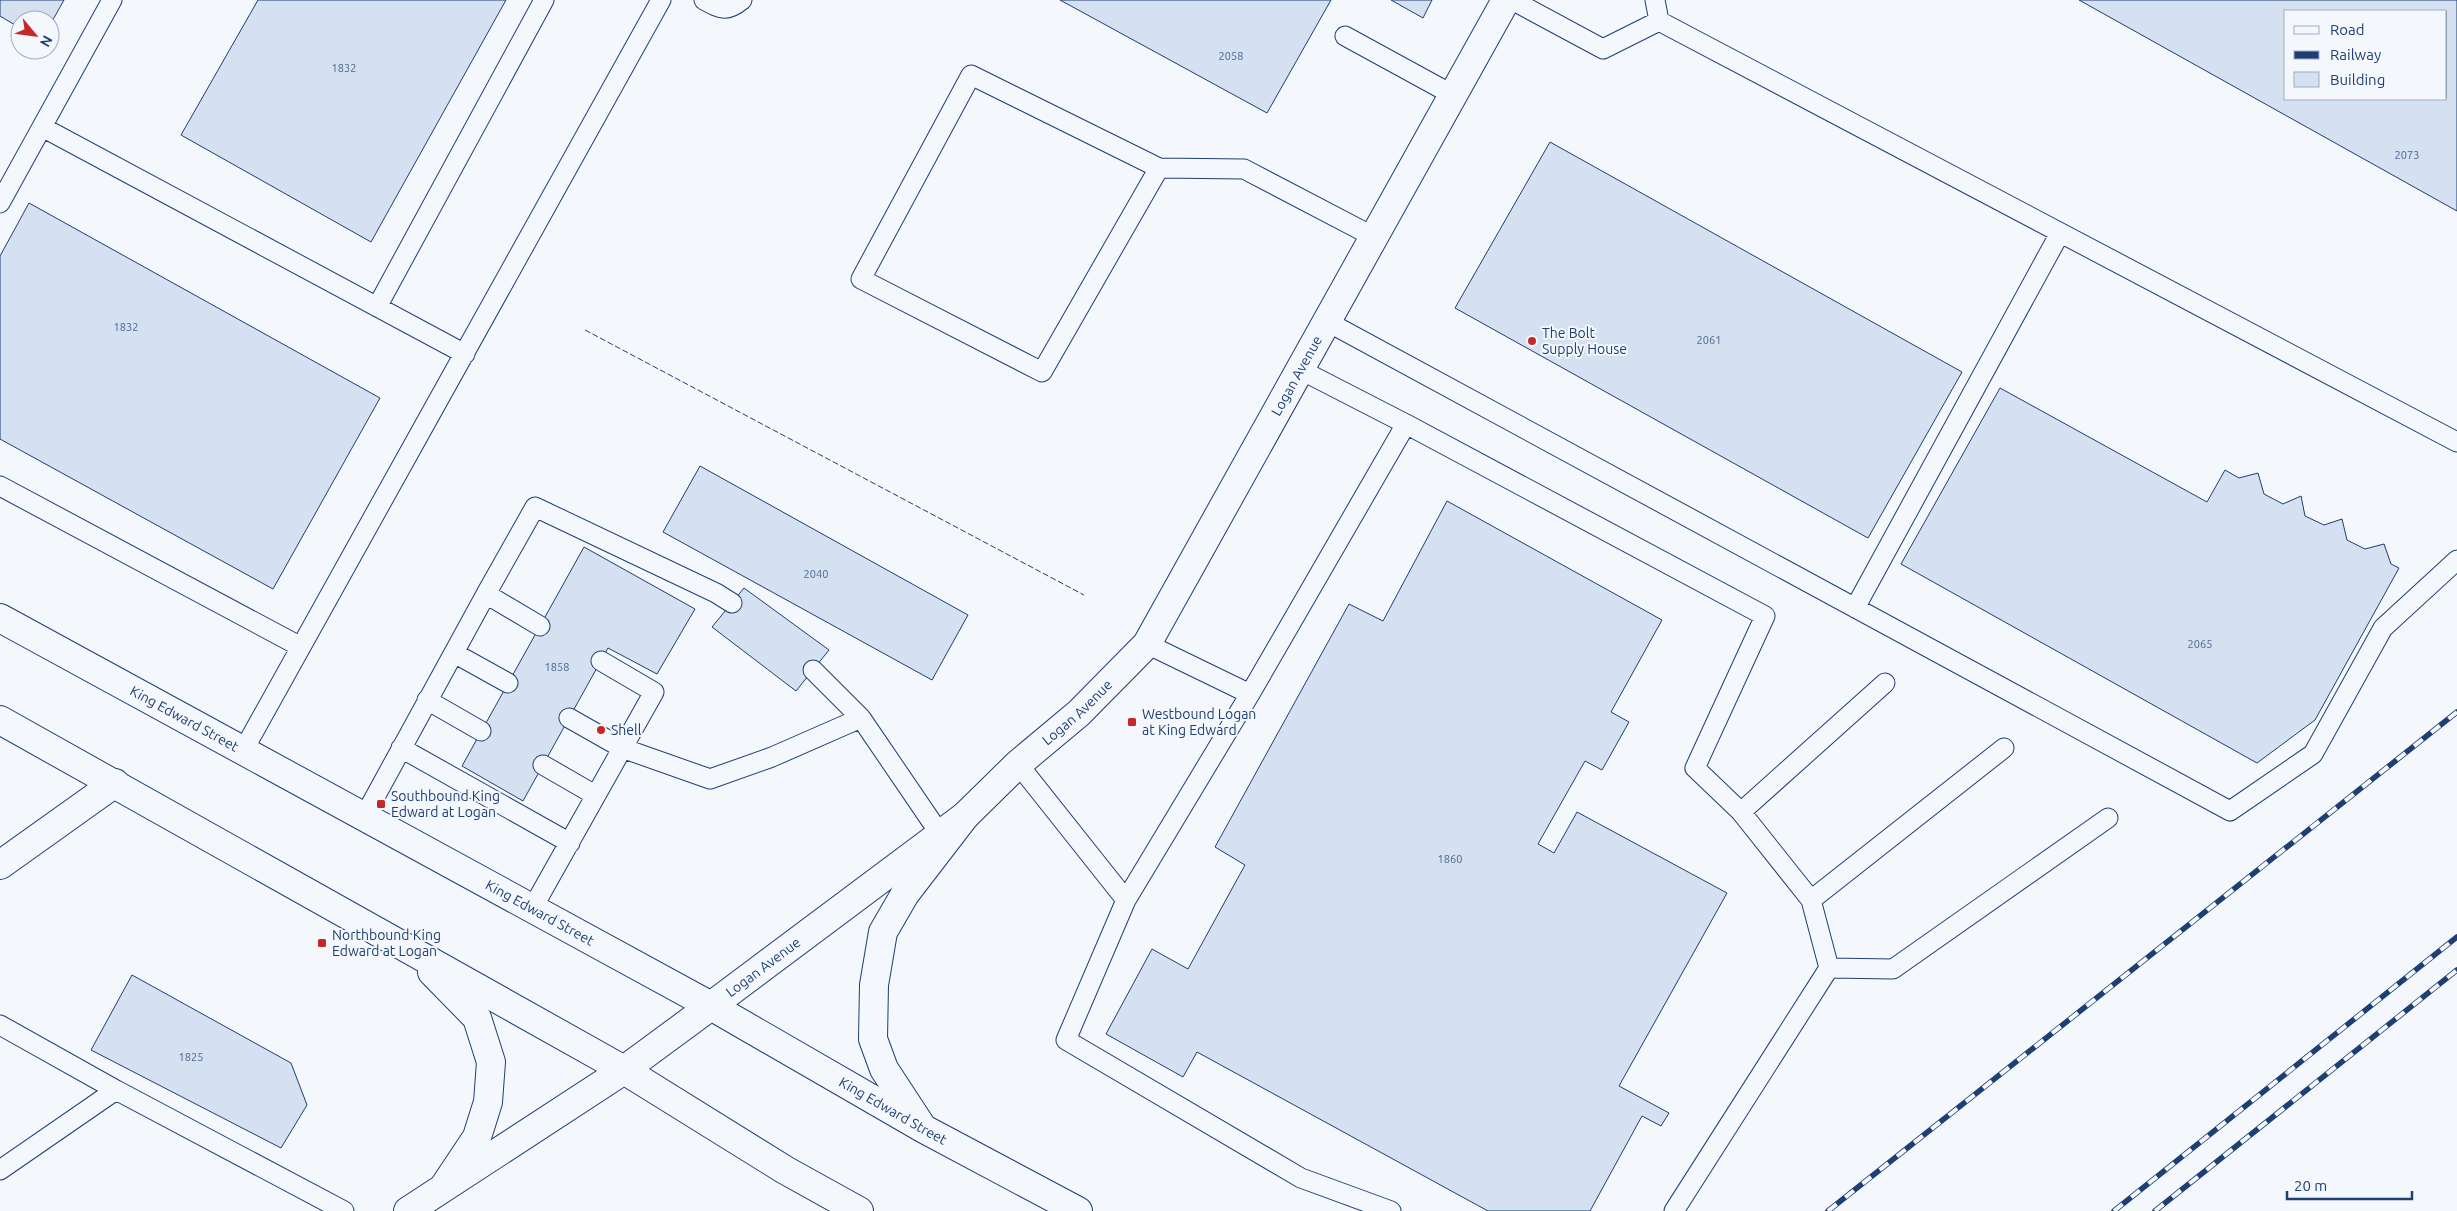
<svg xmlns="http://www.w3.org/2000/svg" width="2457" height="1211" viewBox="0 0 2457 1211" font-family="Ubuntu,sans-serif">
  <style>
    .building { fill: #d5e0f0; stroke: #1d3f73; fill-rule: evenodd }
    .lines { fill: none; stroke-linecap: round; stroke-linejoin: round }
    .service-casing { stroke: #1d3f73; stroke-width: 21 }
    .minor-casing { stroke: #1d3f73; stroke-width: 30 }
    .secondary-casing { stroke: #1d3f73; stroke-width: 30 }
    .primary-casing { stroke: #1d3f73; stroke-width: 30 }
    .service { stroke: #f4f7fb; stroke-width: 19 }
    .minor { stroke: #f4f7fb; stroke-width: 28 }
    .secondary { stroke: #f4f7fb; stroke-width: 28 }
    .primary { stroke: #f4f7fb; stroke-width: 28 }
    .rail-casing { stroke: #1d3f73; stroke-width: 5.5 }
    .rail { stroke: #f4f7fb; stroke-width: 4; stroke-dasharray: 11; stroke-linecap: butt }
    .fence { stroke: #1d3f73; stroke-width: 1; stroke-dasharray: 6 2.5; stroke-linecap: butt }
    .poi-dot { fill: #c62828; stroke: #f4f7fb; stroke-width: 2 }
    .labels { text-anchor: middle; stroke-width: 4; stroke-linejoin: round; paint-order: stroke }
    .number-label { font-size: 11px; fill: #4b6792 }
    .poi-label { font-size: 14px; fill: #1d3f73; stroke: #f4f7fb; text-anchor: start }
    .street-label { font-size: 14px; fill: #1d3f73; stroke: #f4f7fb }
  </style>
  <rect width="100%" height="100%" fill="#f4f7fb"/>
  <path class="building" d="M 0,0 L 64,0 L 50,25 L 50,20 L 20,20 L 20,28 L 0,16 Z
    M 258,0 L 506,0 L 371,242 L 181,135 Z
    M 1060,0 L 1331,0 L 1267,113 Z
    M 1391,0 L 1432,0 L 1423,18 Z
    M 2079,0 L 2457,0 L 2457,211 ZM 2286,11 L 2446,11 L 2446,99 L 2286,99 Z
    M 1550,142 L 1962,372 L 1868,538 L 1455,308 Z
    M 29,203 L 380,398 L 273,589 L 0,439 L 0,256 Z
    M 2000,388 L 2207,502 L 2225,470 L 2239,478 L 2258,473 L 2264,494 L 2283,504 L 2301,496 L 2305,516 L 2324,525 L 2342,519 L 2347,540 L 2365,549 L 2384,544 L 2391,564 L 2399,568 L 2315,720 L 2257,763 L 1901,564 Z
    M 700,466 L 968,615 L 932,680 L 663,532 Z
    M 1447,501 L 1662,620 L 1611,712 L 1629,722 L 1602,770 L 1585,761 L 1538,844 L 1554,853 L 1577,812 L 1727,893 L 1619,1086 L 1669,1113 L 1661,1126 L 1642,1116 L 1590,1211 L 1488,1211 L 1197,1052 L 1183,1077 L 1106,1034 L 1152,949 L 1188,969 L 1245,865 L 1215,847 L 1349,604 L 1383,621 Z
    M 584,547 L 695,609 L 657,674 L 608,648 L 523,801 L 462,766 Z
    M 744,588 L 829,650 L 796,691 L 712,627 Z
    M 132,975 L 291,1063 L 307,1105 L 281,1148 L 91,1050 Z"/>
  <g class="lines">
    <g class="service-casing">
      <path id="service" d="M 704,0 C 721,9 726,13 742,0
        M 1512,0 L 1603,49 L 1659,21
        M 1655,0 L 1659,21
        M 1659,21 L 2457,442
        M 1345,36 L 1453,95
        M 42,127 L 465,354
        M 1159,168 L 971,75 L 861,279 L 1042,372 L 1159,168 L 1244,169 L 1374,237
        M 0,203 L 112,0
        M 377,307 L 544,0
        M 1326,321 L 2230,811 L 2313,754 L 2383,628 L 2457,560
        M 1299,369 L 1406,424 L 1250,694 L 1126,900 L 1066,1040 L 1301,1178 L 1391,1211
        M 1406,424 L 1765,616 L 1695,768 L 1741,812
        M 0,486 L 301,647
        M 486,594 L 535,507 L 716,593 L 732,603
        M 1855,608 L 2060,233
        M 1147,644 L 1250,694
        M 454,653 L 508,683
        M 813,670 L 861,718
        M 427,700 L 481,731
        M 569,718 L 622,748 L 710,779 L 772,757 L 861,718 L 940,834
        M 401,748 L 570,843
        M 243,751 L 661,0
        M 1018,764 L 1126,900
        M 543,765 L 595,795
        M 364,817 L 486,594 L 540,626
        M 1811,900 L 1741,812 L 1885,683
        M 532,909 L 654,692 L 601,661
        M 1829,968 L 1811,900 L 2004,748
        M 0,1025 L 116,1090 L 344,1211
        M 0,1170 L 116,1090
        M 1674,1211 L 1829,968 L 1893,969 L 2108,818"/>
    </g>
    <g class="minor-casing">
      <g id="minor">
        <path d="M 0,865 L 115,783"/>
        <path id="s1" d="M 711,1006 L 965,816 L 1018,764 L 1079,713 L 1147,644 L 1506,0"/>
      </g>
    </g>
    <g class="secondary-casing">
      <path id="secondary" d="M 408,1211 L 624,1070 L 711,1006"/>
    </g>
    <g class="primary-casing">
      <g id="primary">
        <path id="s2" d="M 0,618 L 711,1006 L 924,1129 L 1078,1211"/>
        <path d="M 0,720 L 624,1070 L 785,1170 L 859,1211"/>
        <path d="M 432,972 L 477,1018 L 491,1062 L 488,1102 L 477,1137 L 445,1185"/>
        <path d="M 920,1124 L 884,1069 L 873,1039 L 874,985 L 883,932 L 905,894 L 965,816"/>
      </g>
    </g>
    <use href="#service" class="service"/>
    <use href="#minor" class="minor"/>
    <use href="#secondary" class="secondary"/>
    <use href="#primary" class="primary"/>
    <g class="rail-casing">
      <path id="rail" d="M 1828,1211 L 2457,712
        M 2114,1211 L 2457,937
        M 2155,1211 L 2457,970"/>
    </g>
    <use href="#rail" class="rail"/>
    <path class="fence" d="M 585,330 L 1084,595"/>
  </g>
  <g class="poi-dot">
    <circle cx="1532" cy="341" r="5"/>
    <rect x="1127" y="717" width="10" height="10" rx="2.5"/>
    <circle cx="601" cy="730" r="5"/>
    <rect x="376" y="799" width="10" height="10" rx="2.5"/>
    <rect x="317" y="938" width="10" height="10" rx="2.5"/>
  </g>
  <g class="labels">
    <g class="number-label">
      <text x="1231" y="60">2058</text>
      <text x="344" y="72">1832</text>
      <text x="2407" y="159">2073</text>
      <text x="126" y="331">1832</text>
      <text x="1709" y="344">2061</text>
      <text x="816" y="578">2040</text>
      <text x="2200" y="648">2065</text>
      <text x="557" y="671">1858</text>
      <text x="1450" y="863">1860</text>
      <text x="191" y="1061">1825</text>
    </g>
    <g class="poi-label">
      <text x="1542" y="338">The Bolt<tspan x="1542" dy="16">Supply House</tspan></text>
      <text x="1142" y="719">Westbound Logan<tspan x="1142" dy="16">at King Edward</tspan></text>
      <text x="611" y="735">Shell</text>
      <text x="391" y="801">Southbound King<tspan x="391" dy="16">Edward at Logan</tspan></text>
      <text x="332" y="940">Northbound King<tspan x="332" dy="16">Edward at Logan</tspan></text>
    </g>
    <g class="street-label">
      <text dy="5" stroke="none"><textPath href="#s1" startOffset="875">Logan Avenue</textPath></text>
      <text dy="5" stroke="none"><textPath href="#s1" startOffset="470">Logan Avenue</textPath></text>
      <text dy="5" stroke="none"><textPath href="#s2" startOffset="210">King Edward Street</textPath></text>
      <text dy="5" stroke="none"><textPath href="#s2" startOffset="615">King Edward Street</textPath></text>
      <text dy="5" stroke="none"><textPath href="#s1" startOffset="65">Logan Avenue</textPath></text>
      <text dy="5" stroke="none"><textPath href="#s2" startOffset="1020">King Edward Street</textPath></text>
    </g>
  </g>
  <rect x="2284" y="10" width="162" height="90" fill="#f4f7fb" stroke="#9eadc5"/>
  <rect x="2294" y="26" width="25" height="8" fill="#f4f7fb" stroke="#9eadc5"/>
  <text x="2330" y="35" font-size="15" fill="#1d3f73">Road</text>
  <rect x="2294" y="51" width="25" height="8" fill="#1d3f73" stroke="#9eadc5"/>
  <text x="2330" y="60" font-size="15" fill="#1d3f73">Railway</text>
  <rect x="2294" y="72" width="25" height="15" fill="#d5e0f0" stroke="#9eadc5"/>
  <text x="2330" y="85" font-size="15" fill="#1d3f73">Building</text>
  <g transform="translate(35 35) rotate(119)"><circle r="24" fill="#f4f7fb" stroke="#9eadc5"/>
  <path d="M0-4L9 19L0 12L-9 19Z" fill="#c62828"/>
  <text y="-8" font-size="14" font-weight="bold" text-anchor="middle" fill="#1d3f73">N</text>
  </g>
  <path d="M2287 1191v8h125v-8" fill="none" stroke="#1d3f73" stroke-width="2.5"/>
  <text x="2294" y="1191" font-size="15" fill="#1d3f73" stroke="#f4f7fb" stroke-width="4" paint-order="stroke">20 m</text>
</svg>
